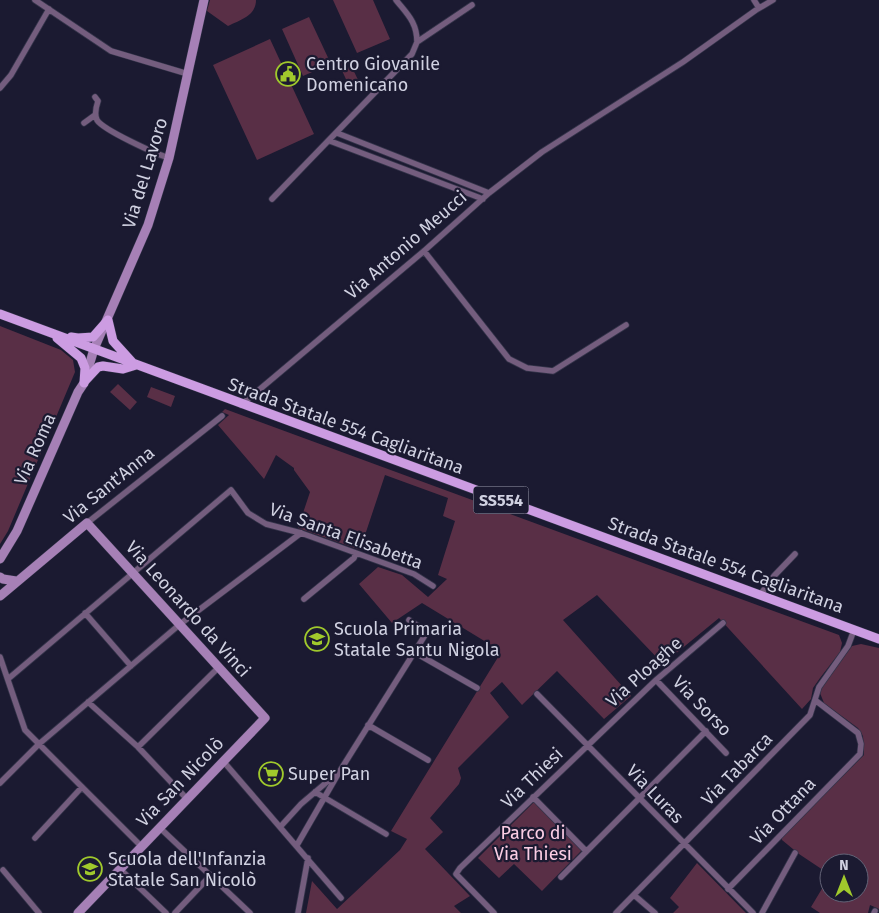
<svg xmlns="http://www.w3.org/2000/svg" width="879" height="913" viewBox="0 0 879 913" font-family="'Fira Sans',sans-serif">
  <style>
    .green { fill: #592f46 }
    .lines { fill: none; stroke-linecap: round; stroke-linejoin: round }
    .street-casing { stroke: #34344a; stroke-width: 7 }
    .secondary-casing { stroke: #34344a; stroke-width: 10 }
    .primary-casing { stroke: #34344a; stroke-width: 10 }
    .street { stroke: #745d7e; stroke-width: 5.5 }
    .secondary { stroke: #a680b6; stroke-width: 9 }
    .primary { stroke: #cc9ce2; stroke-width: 9 }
    .labels { text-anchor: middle; stroke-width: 4.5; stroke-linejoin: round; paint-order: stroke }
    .shield { fill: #1b1a31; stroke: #9a9aac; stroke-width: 1 }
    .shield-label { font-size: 16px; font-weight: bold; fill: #d0d1e1 }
    .poi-label { font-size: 18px; fill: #d0d1e1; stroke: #1b1a31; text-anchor: start }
    .street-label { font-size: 18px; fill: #d0d1e1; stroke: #1b1a31 }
    .park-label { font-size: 18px; fill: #fbcde4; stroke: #1b1a31 }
  </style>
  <rect width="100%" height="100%" fill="#1b1a31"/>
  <path class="green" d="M 210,0 L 256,0 C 256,16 240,20 228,26 L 207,11 Z
    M 333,0 L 373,0 L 390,39 L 357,53 Z
    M 309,17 L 331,64 L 303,76 L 282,29 Z
    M 270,39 L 314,134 L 257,160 L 213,65 Z
    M 348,59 L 360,84 L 350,88 L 339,64 Z
    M 0,326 L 61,350 L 73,360 L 75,372 L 8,531 L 0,544 Z
    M 118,384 L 137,402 L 130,410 L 110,392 Z
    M 151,387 L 175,396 L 171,407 L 147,397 Z
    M 225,409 L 839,635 L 842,643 L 840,652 L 820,678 L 813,688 L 811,699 L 802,709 L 719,618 L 663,664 L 597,595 L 563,620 L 631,696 L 604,719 L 557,671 L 522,705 L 502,682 L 490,693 L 509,717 L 458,768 L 461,778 L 459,784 L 430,818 L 443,832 L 425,849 L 470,896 L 454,906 L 461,913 L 306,913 L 312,881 L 337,909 L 400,850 L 407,839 L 391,831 L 500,654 L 491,645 L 422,603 L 392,623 L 359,584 L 378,567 L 402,575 L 428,597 L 447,579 L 438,575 L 455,521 L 443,516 L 448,498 L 385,475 L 360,550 L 298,528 L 310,492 L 294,470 L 294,468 L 276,455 L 264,479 L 218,425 L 229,415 L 222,412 Z
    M 861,644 L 879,648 L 879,909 L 870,905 L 868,913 L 820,913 L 811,907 L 829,877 L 829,893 L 859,893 L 859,863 L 829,863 L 829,874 L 799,854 L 782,840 L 782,836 L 864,755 L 863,736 L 858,728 L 824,703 L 820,693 L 822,687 L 849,650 L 852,646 Z
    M 534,802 L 582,850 L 542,891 L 514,864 L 499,878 L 478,858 Z
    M 697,863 L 746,913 L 673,913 L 679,907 L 670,898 Z"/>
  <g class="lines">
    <g class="street-casing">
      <path id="street" d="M 35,0 L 111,51 L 188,74
        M 396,0 C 407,14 417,22 417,42
        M 754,0 L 759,8
        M 0,88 L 11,75 L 49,9
        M 95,97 L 98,101 C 96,107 94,114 97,120 C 103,130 156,154 169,158
        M 84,123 L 95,115
        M 337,133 L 489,193
        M 330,141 L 483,199
        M 272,199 L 412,54 L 417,42 L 472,5
        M 424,251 L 509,359 L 527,368 L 553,371 L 626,325
        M 241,405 L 424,251 L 489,193 L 542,152 L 683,62 L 756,10 L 773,0
        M 87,523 L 222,416
        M 760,595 L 774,576 L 795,554
        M 304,599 L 354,558 L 356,553
        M 85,613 L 131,666
        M 414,652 L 477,688
        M 0,657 L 25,730 L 141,846
        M 8,679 L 231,490 L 248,513 L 266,524 L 301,533 L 414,574 L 433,586
        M 656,680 L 726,753
        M 537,694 L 753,913
        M 88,702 L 138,747 L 187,799
        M 368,725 L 428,760
        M 138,747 L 219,667
        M 223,761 L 341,898
        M 0,783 L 39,744 L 179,625 L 301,533
        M 315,792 L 386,834
        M 533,797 L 586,851
        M 281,826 L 301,804 L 334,776
        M 159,827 L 250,913
        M 35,838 L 82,787
        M 297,845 L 338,774 L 427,632 L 409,620
        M 120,869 L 166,913
        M 3,870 L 39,913
        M 561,877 L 706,731
        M 728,889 L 860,754 L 861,744 L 858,733 L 815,700
        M 634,895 L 655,913
        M 175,913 L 211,875
        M 298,913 L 308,858
        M 494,913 L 456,874 L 460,868 L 656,680 L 723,623
        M 616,913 L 810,715 L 819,687 L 848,646 L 854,630
        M 762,913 L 795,853
        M 874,913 L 875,911"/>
    </g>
    <g class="secondary-casing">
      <path id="secondary" d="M 0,559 L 17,531 L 78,392 L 84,383 L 94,349 L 148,225 L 169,158 L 204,0
        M 0,577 L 3,579 L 16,581
        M 0,596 L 87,523 L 265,718 L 78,913"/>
    </g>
    <g class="primary-casing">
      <path id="primary" d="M 0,314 L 879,639
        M 108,320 L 113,341 L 132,362
        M 71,337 L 78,338 L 93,337 L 108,320
        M 57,338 L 81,358 L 85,368 L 84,383
        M 85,381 L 98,367 L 103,366 L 123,369 L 136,365"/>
    </g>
    <use href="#street" class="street"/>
    <use href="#secondary" class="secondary"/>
    <use href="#primary" class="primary"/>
  </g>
  <defs>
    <g id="civic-ring" transform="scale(1.25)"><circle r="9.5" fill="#1b1a31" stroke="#a0c92c" stroke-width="1.5"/><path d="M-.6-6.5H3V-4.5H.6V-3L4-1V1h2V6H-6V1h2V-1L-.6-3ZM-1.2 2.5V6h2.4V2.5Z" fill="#a0c92c"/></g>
    <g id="school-ring" transform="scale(1.25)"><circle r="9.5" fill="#1b1a31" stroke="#a0c92c" stroke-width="1.5"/><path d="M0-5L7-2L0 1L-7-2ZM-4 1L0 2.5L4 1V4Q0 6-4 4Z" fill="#a0c92c"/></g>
    <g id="supermarket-ring" transform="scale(1.25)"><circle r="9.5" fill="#1b1a31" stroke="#a0c92c" stroke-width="1.5"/><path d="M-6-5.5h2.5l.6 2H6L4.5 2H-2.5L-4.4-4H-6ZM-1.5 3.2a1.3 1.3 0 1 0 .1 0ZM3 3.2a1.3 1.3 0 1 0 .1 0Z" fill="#a0c92c"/></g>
  </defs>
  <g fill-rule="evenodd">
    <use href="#civic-ring" x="288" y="74"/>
    <use href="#school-ring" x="317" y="639"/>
    <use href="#supermarket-ring" x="271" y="774"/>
    <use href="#school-ring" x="90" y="869"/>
  </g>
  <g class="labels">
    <rect class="shield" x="473.5" y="486.5" width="55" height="27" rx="4"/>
    <g class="shield-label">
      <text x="501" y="506">SS554</text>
    </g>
    <g class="poi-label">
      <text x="306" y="70">Centro Giovanile<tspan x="306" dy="21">Domenicano</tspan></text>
      <text x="334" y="635">Scuola Primaria<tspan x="334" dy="21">Statale Santu Nigola</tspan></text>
      <text x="288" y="780">Super Pan</text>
      <text x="108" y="865">Scuola dell'Infanzia<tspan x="108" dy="21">Statale San Nicolò</tspan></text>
    </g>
    <g class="street-label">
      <text transform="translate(145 173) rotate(-73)" y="6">Via del Lavoro</text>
      <text transform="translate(406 245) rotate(-41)" y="6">Via Antonio Meucci</text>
      <text transform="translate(346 426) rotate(20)" y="6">Strada Statale 554 Cagliaritana</text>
      <text transform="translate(35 449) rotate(-66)" y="6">Via Roma</text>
      <text transform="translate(109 485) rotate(-39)" y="6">Via Sant'Anna</text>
      <text transform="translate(346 536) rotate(20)" y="6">Via Santa Elisabetta</text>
      <text transform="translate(726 565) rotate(20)" y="6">Strada Statale 554 Cagliaritana</text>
      <text transform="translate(188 609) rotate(48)" y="6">Via Leonardo da Vinci</text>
      <text transform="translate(644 672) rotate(-42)" y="6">Via Ploaghe</text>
      <text transform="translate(702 706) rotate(46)" y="6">Via Sorso</text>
      <text transform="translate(737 769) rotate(-46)" y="6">Via Tabarca</text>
      <text transform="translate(532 778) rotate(-44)" y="6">Via Thiesi</text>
      <text transform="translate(180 782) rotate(-46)" y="6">Via San Nicolò</text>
      <text transform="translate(655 794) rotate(46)" y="6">Via Luras</text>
      <text transform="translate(783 811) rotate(-46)" y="6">Via Ottana</text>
    </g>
    <g class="park-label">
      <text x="533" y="839">Parco di<tspan x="533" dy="21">Via Thiesi</tspan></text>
    </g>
  </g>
  <g transform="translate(844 878)"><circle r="24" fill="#1b1a31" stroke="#636377"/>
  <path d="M0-4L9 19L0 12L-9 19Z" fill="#a0c92c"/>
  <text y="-8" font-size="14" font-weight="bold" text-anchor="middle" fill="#d0d1e1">N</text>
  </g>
</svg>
